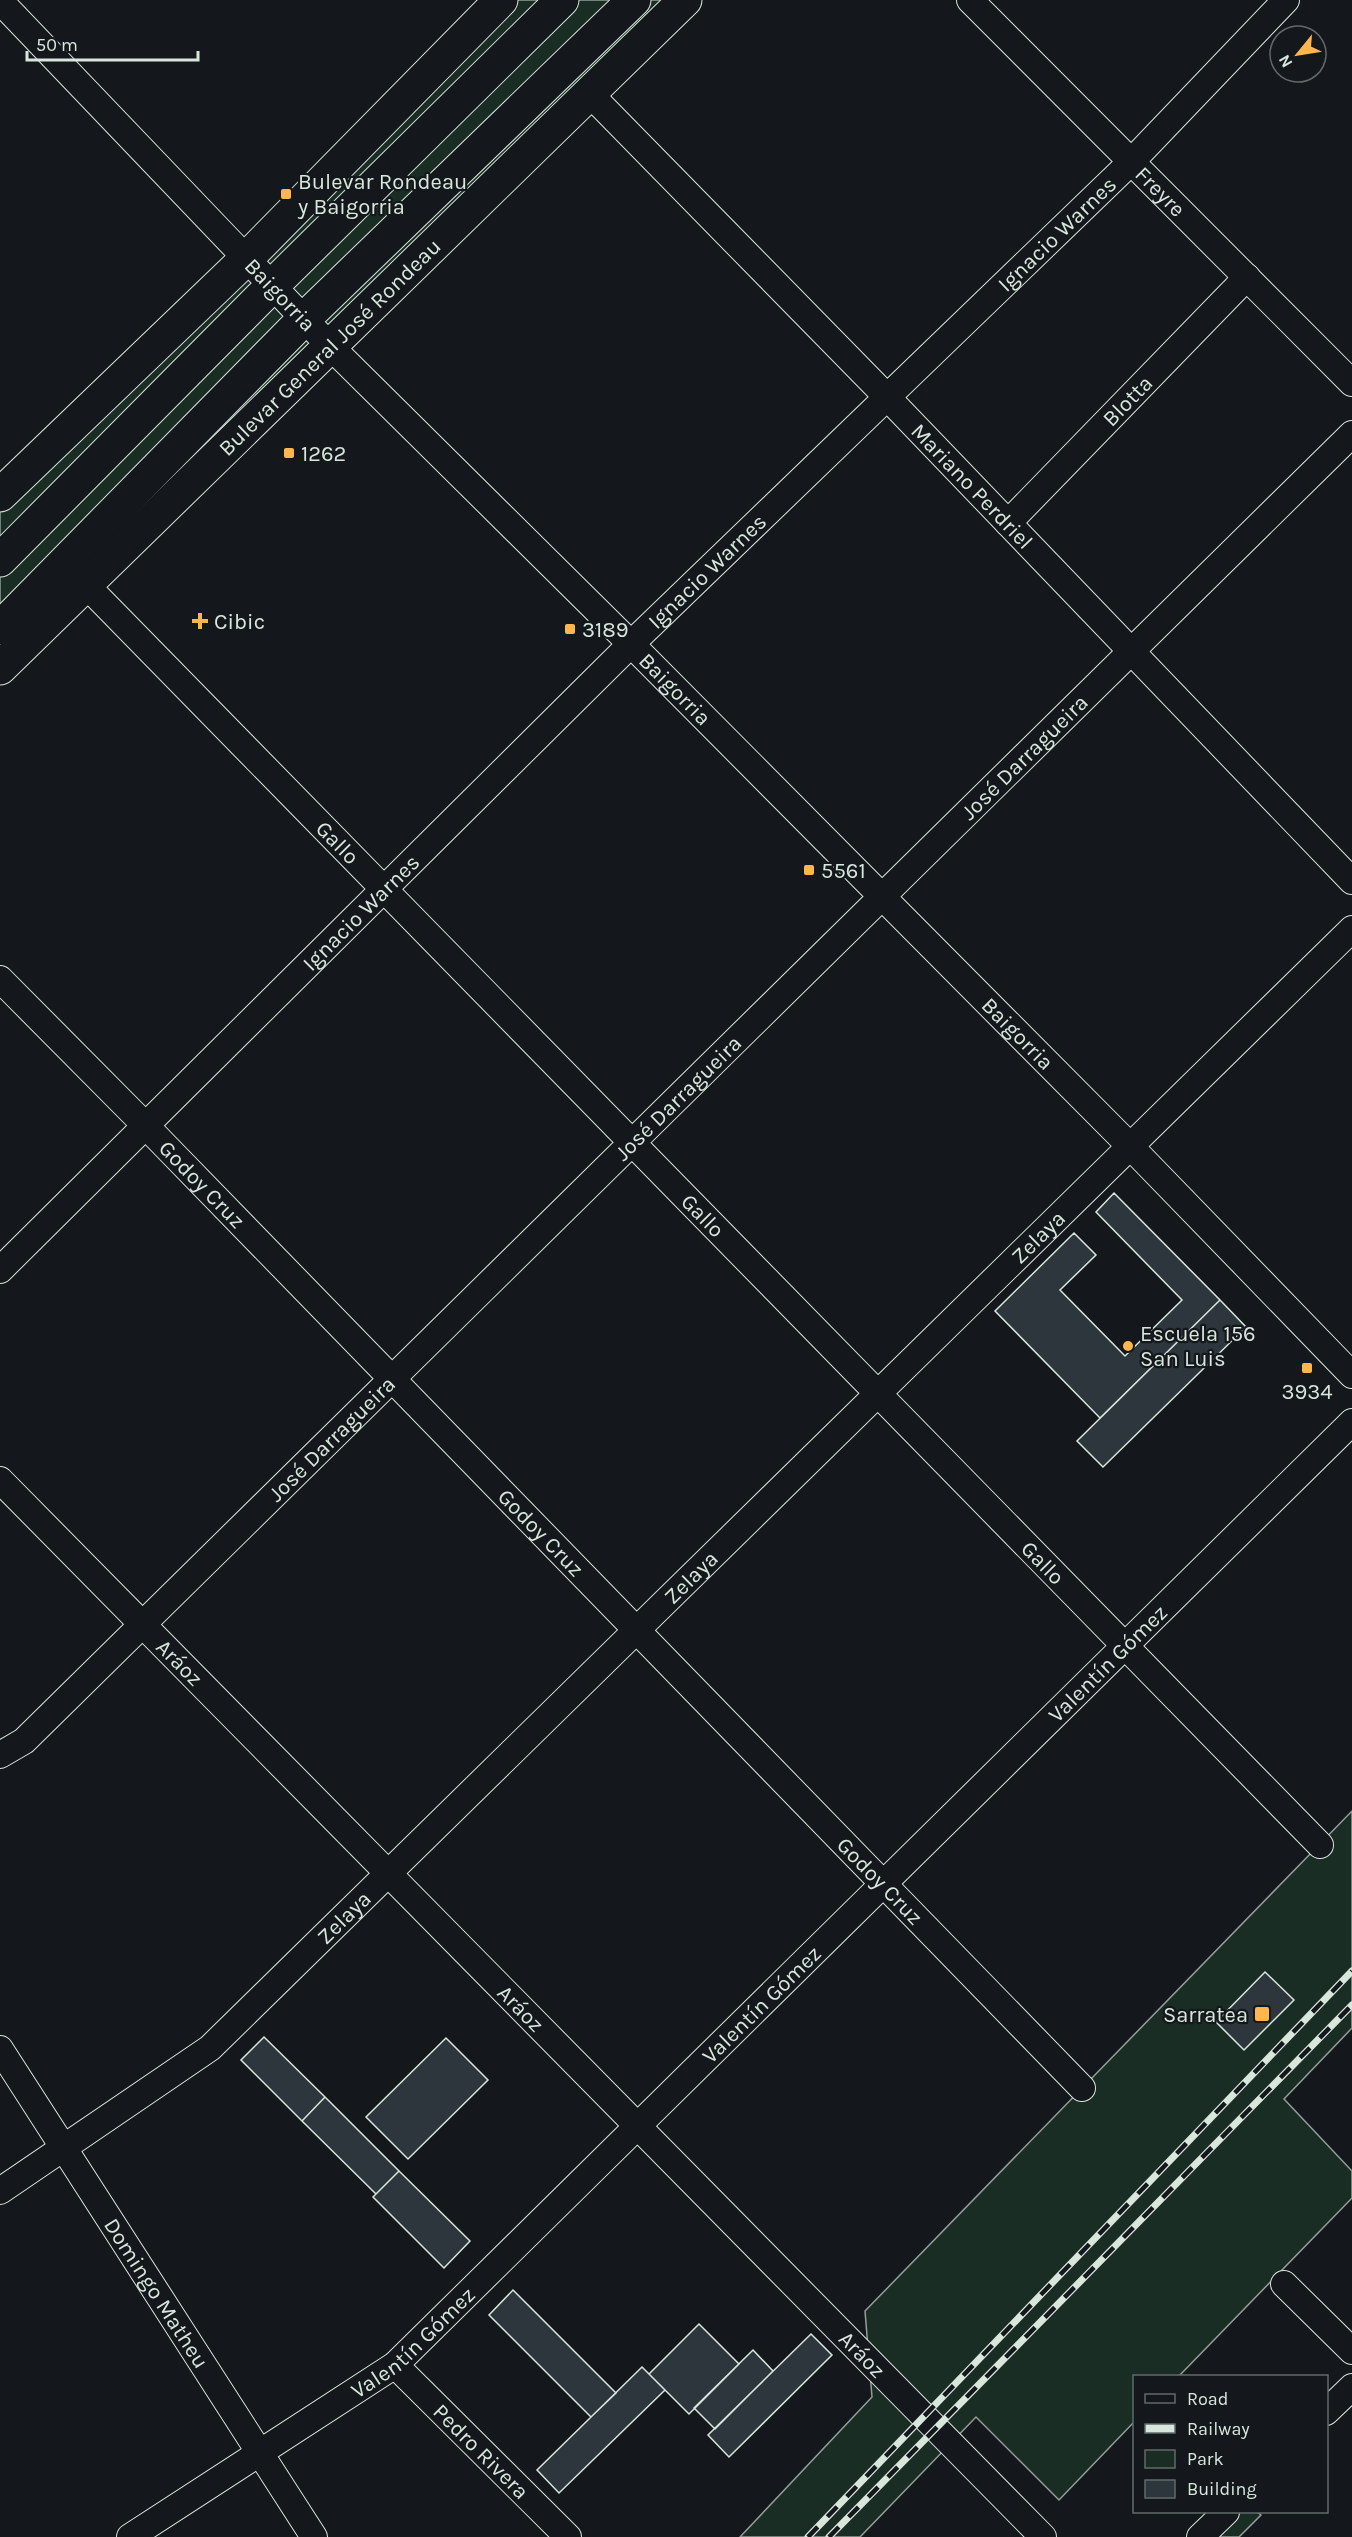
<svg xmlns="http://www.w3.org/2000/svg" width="1352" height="2537" viewBox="0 0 1352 2537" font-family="Karla,sans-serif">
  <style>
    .green { fill: #1a2d24; stroke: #939e99; stroke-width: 1.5 }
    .building { fill: #2c363c; stroke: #d8e6dc; stroke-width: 1.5 }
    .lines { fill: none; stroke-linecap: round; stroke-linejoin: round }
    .minor-casing { stroke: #d8e6dc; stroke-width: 28 }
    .major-casing { stroke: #d8e6dc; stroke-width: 35 }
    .minor { stroke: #14181c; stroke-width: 26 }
    .major { stroke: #14181c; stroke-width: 33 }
    .rail-casing { stroke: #d8e6dc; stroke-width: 7 }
    .rail { stroke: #14181c; stroke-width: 4.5; stroke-dasharray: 14; stroke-linecap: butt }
    .poi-dot { fill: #ffb74d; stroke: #14181c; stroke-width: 2 }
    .labels { text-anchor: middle; stroke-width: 4.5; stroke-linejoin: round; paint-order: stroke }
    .poi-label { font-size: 22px; fill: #d8e6dc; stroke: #14181c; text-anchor: start }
    .street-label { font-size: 22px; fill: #d8e6dc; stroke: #14181c }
  </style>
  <rect width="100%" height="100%" fill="#14181c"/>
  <path class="green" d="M 501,0 L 685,0 L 0,668 L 0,495 Z
    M 1352,1811 L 1352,2028 L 1284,2099 L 1352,2171 L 1352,2198 L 1179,2376 L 1134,2376 L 1134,2422 L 1059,2500 L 976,2417 L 860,2537 L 740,2537 L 872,2397 L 865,2311 Z
    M 1237,2512 L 1257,2512 L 1261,2515 L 1239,2537 L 1211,2537 Z"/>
  <path class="building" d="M 1114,1193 L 1220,1300 L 1100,1418 L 995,1311 L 1074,1233 L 1096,1255 L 1060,1290 L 1125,1356 L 1182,1300 L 1096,1212 Z
    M 1220,1300 L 1246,1327 L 1103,1467 L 1077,1441 Z
    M 1265,1972 L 1294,2000 L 1244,2050 L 1216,2022 Z
    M 264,2037 L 325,2097 L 302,2121 L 241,2060 Z
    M 446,2038 L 488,2080 L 408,2159 L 366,2117 Z
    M 325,2097 L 399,2171 L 376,2194 L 302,2121 Z
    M 399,2171 L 470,2241 L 444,2268 L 373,2197 Z
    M 513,2290 L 616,2393 L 591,2417 L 489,2315 Z
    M 699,2324 L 739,2364 L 689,2414 L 649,2374 Z
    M 811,2334 L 832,2355 L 729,2457 L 708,2435 Z
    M 753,2350 L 773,2371 L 715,2429 L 694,2408 Z
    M 642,2367 L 665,2390 L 559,2493 L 537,2470 Z"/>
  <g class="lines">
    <g class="minor-casing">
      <g id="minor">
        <path id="s1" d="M 970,0 L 1352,383"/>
        <path id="s2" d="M 0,1 L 330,346 L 631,644 L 1130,1146 L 1352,1375"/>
        <path id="s3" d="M 589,93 L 888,398 L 1352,881"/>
        <path id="s4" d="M 1008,523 L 1247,277"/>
        <path id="s5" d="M 86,585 L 1320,1845"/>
        <path id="s6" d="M 0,979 L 145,1125 L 1082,2088"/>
        <path id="s7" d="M 0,1270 L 631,644 L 1132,161 L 1286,0"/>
        <path id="s8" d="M 0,1480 L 1043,2537"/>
        <path id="s9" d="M 0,1755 L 24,1741 L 1352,434"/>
        <path id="s10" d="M 0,2049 L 314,2537"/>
        <path id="s11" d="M 0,2191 L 210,2048 L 1352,929"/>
        <path d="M 1284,2284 L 1352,2351"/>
        <path id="s12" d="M 395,2365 L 568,2537"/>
        <path d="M 1326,2412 L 1352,2387"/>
        <path id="s13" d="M 130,2537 L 395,2365 L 1352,1422"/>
        <path d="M 1200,2537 L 1226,2512"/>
      </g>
    </g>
    <g class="major-casing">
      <g id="major">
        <path d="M 0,495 L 247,258 L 501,0"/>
        <path d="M 0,560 L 273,285 L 562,0"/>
        <path d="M 0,628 L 304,319 L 634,0"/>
        <path id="s14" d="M 0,668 L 685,0"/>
      </g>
    </g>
    <use href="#minor" class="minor"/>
    <use href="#major" class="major"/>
    <g class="rail-casing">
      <path id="rail" d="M 808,2537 L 1352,1971
        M 829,2537 L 1352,2005"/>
    </g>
    <use href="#rail" class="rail"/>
  </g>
  <g class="poi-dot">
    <rect x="280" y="188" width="12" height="12" rx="3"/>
    <rect x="283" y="447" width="12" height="12" rx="3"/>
    <path d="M197 612h6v6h6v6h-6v6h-6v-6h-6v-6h6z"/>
    <rect x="564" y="623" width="12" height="12" rx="3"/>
    <rect x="803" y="864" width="12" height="12" rx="3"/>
    <circle cx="1128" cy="1346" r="6"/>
    <rect x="1301" y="1362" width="12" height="12" rx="3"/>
    <rect x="1254" y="2006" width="16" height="16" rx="3"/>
  </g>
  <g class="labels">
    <g class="poi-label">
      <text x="298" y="189">Bulevar Rondeau<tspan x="298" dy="25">y Baigorria</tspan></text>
      <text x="301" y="461">1262</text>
      <text x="214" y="629">Cibic</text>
      <text x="582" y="637">3189</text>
      <text x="821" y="878">5561</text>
      <text x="1140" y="1341">Escuela 156<tspan x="1140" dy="25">San Luis</tspan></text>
      <text x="1307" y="1399" text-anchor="middle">3934</text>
      <text x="1248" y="2022" text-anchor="end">Sarratea</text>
    </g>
    <g class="street-label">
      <text dy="8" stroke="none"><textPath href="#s1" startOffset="270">Freyre</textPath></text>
      <text dy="8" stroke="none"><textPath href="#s7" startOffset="1480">Ignacio Warnes</textPath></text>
      <text dy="8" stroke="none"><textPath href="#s2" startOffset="406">Baigorria</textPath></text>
      <text dy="8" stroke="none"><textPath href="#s14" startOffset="460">Bulevar General José Rondeau</textPath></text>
      <text dy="8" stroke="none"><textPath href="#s4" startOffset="171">Blotta</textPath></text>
      <text dy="8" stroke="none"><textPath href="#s3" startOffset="549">Mariano Perdriel</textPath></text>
      <text dy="8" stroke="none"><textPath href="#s7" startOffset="994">Ignacio Warnes</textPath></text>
      <text dy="8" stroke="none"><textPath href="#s2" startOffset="964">Baigorria</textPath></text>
      <text dy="8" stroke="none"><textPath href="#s9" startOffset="1431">José Darragueira</textPath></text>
      <text dy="8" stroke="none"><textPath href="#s5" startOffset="360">Gallo</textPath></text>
      <text dy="8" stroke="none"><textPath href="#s7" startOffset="508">Ignacio Warnes</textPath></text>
      <text dy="8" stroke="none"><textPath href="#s2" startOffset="1450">Baigorria</textPath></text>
      <text dy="8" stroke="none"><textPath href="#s9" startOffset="945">José Darragueira</textPath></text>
      <text dy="8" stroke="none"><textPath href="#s6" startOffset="288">Godoy Cruz</textPath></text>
      <text dy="8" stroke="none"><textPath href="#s5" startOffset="882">Gallo</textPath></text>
      <text dy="8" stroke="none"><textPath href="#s11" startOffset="1413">Zelaya</textPath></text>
      <text dy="8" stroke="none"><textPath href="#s9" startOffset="459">José Darragueira</textPath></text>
      <text dy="8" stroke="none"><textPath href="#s6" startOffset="774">Godoy Cruz</textPath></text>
      <text dy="8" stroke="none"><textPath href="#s5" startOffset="1368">Gallo</textPath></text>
      <text dy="8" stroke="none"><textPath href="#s11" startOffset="927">Zelaya</textPath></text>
      <text dy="8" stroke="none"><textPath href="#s8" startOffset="256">Aráoz</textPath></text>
      <text dy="8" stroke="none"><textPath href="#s13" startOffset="1316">Valentín Gómez</textPath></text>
      <text dy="8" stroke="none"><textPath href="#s6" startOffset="1260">Godoy Cruz</textPath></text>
      <text dy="8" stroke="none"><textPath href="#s11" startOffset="441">Zelaya</textPath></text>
      <text dy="8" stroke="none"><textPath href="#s13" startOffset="830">Valentín Gómez</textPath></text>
      <text dy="8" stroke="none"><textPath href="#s8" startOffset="742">Aráoz</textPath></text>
      <text dy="8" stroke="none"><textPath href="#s10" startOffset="290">Domingo Matheu</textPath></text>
      <text dy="8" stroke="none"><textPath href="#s13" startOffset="344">Valentín Gómez</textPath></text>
      <text dy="8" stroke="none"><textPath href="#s8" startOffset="1228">Aráoz</textPath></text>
      <text dy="8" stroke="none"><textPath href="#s12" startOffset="122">Pedro Rivera</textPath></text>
    </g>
  </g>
  <rect x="1133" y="2375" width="195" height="138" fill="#14181c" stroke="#626a69" stroke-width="1.5"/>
  <rect x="1145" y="2394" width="30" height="9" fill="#14181c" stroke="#626a69" stroke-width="1.5"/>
  <text x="1187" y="2405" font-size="18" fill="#d8e6dc">Road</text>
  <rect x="1145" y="2424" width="30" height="9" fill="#d8e6dc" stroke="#626a69" stroke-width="1.5"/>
  <text x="1187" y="2435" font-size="18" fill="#d8e6dc">Railway</text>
  <rect x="1145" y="2450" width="30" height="18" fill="#1a2d24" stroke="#626a69" stroke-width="1.5"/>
  <text x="1187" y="2465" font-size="18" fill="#d8e6dc">Park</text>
  <rect x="1145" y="2480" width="30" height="18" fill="#2c363c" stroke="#626a69" stroke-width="1.5"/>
  <text x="1187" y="2495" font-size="18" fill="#d8e6dc">Building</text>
  <g transform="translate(1298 54) rotate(240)"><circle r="28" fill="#14181c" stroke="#626a69" stroke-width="1.5"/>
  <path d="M0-4.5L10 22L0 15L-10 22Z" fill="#ffb74d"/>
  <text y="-9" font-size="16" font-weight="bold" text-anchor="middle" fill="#d8e6dc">N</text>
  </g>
  <path d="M27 51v9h171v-9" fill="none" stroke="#d8e6dc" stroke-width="3"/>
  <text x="36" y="51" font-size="18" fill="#d8e6dc" stroke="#14181c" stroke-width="4.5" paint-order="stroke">50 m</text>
</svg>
